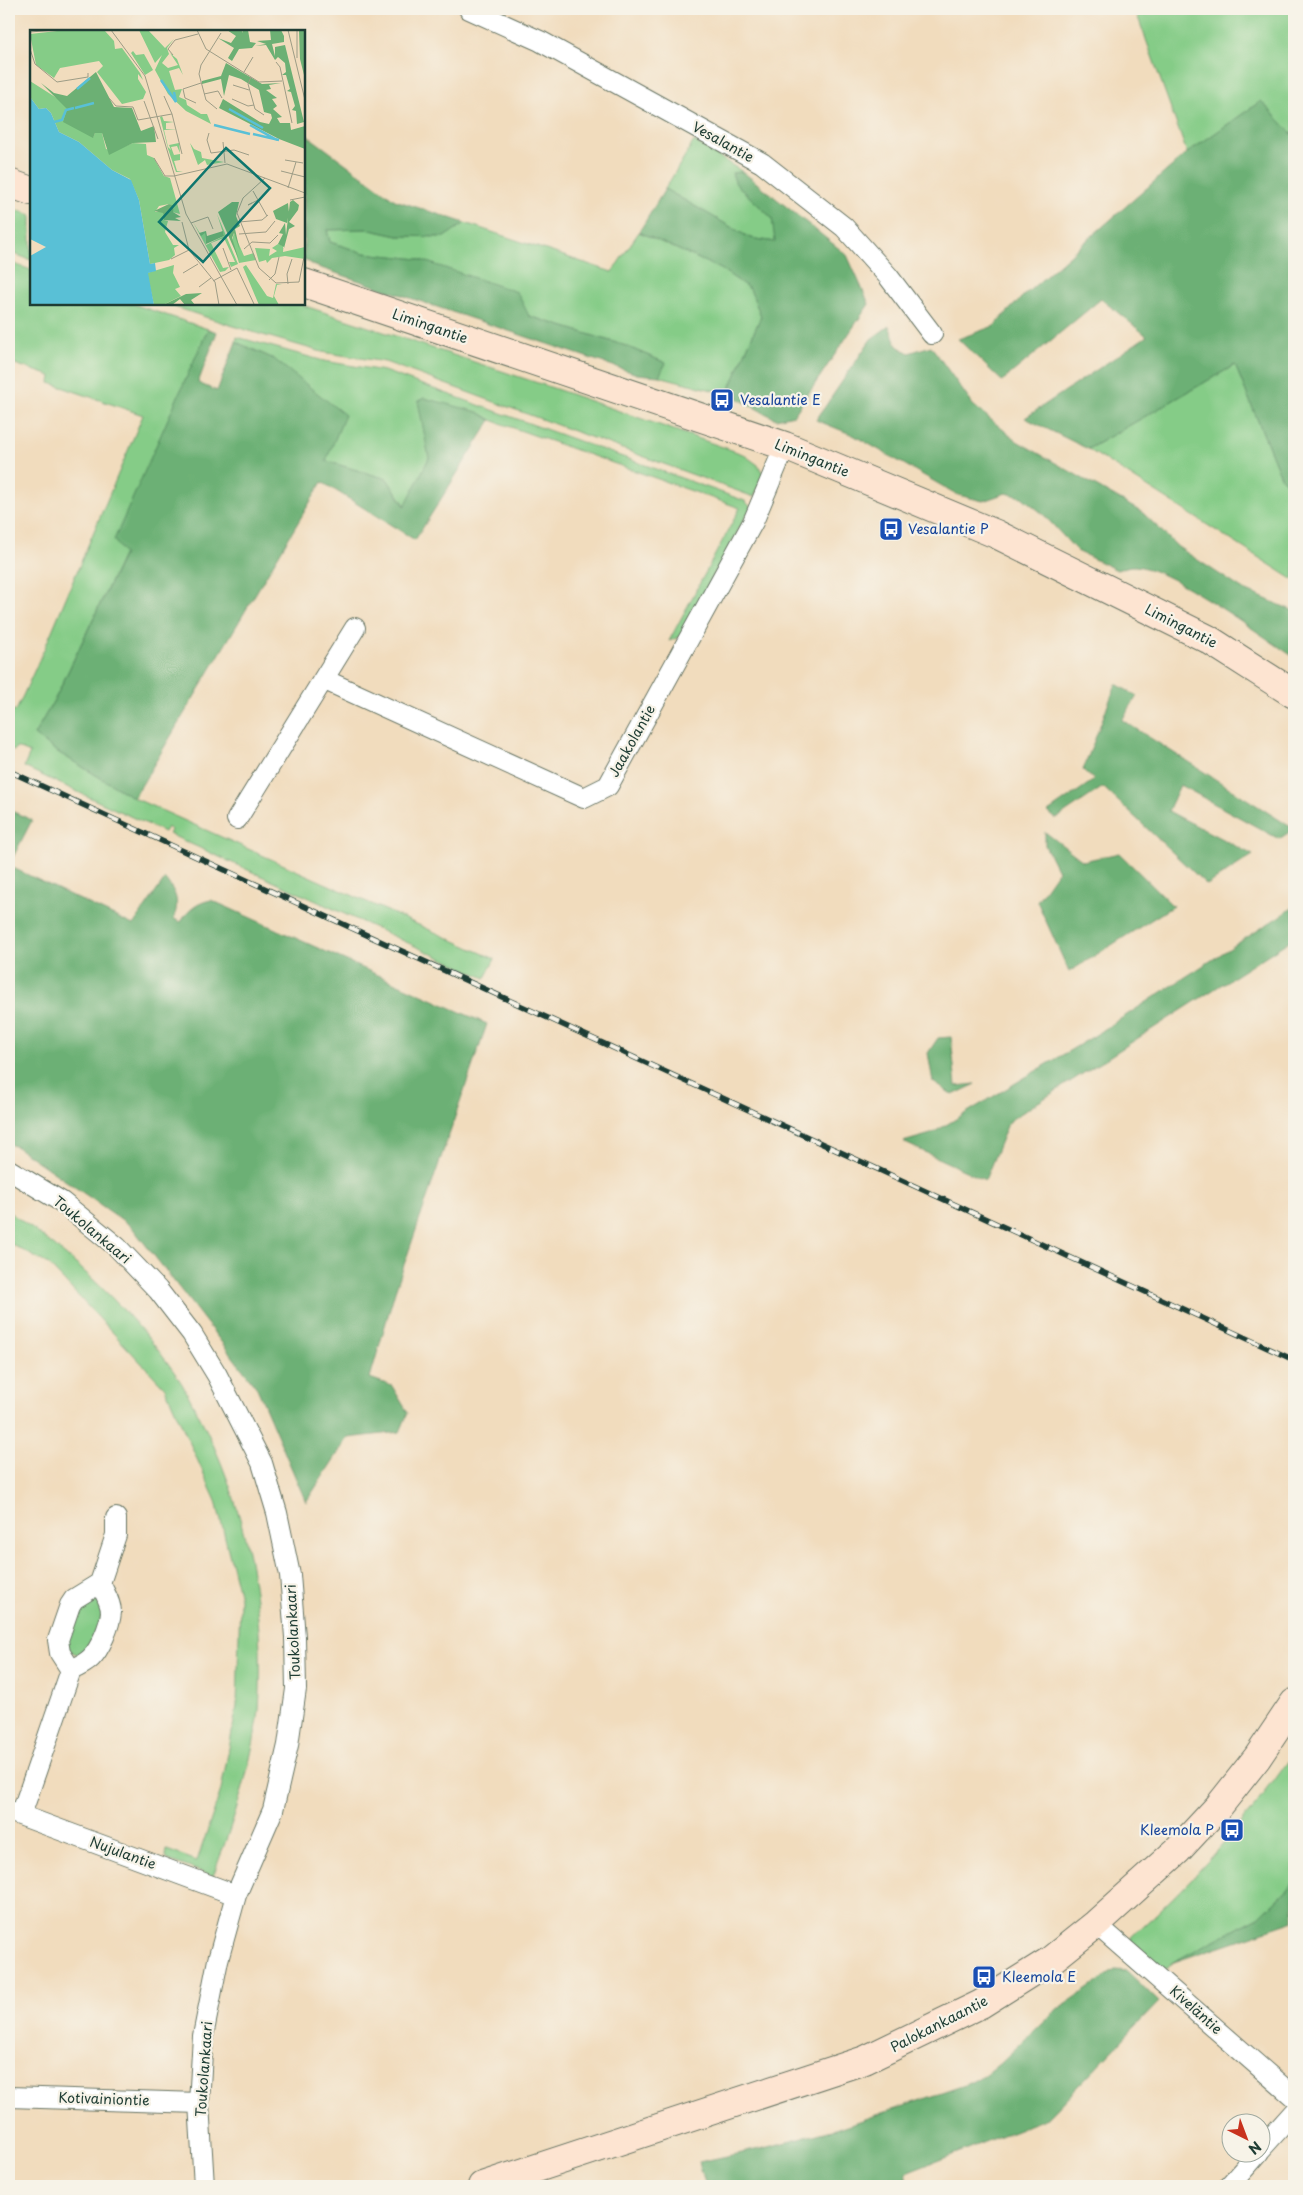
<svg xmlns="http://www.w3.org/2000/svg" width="1303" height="2195" viewBox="0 0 1303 2195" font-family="'Playpen Sans',sans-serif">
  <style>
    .green { fill: #85cc87; stroke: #52845e }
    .forest { fill: #6cb074; stroke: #467654 }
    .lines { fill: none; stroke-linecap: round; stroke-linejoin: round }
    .street-casing { stroke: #687564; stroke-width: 22 }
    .secondary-casing { stroke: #687564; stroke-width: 30 }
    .street { stroke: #fff; stroke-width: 20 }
    .secondary { stroke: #fde4d1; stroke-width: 28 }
    .rail-casing { stroke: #1f3d34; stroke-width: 5.5 }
    .rail { stroke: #f7f3e8; stroke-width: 4; stroke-dasharray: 11; stroke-linecap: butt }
    .labels { text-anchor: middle; stroke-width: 4.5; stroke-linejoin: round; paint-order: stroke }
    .street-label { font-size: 14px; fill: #1f3d34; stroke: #f7f3e8 }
    .transit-label { font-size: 14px; fill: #164399; stroke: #f7f3e8; text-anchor: start }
    .inset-river { fill: none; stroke: #59c0d6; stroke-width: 2.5 }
    .inset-road { fill: none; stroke: #9d9c86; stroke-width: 1 }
    .view { fill: #0f766e; fill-opacity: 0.15; stroke: #0f766e; stroke-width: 2.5 }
    .inset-edge { fill: none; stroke: #1f3d34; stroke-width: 2.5 }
  </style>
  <rect width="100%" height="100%" fill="#f7f3e8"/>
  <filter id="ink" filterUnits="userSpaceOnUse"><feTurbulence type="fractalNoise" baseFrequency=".02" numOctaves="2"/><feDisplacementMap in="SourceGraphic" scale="10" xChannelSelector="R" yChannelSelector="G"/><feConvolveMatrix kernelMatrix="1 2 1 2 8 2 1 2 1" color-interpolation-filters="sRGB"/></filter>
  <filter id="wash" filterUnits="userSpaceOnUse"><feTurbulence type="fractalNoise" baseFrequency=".0096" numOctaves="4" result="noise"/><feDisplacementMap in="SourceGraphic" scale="20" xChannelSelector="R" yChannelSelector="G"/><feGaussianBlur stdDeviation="1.12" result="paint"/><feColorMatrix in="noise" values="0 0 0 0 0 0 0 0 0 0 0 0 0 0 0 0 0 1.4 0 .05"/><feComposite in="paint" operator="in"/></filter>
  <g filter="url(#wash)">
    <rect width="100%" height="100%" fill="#f1dcbd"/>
    <path class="green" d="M 1135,9 L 1294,9 L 1294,136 L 1261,101 L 1187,153 Z
      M 694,141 L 743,172 L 732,173 L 736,184 L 772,218 L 776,242 L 750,238 L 665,189 Z
      M 9,207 L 31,215 L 31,260 L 9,252 Z
      M 465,223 L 612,272 L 639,232 L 721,269 L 750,289 L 761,316 L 731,386 L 731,395 L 659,376 L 666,363 L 623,345 L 529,316 L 451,271 L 418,259 L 364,253 L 330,242 L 327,230 L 366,229 L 398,236 L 444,237 Z
      M 9,262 L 31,270 L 31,304 L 133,304 L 208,329 L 115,540 L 124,553 L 57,695 L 34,735 L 56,751 L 134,798 L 495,959 L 485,978 L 169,834 L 171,830 L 169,828 L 167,827 L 164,832 L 24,767 L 30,753 L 16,747 L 14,751 L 9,749 L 9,708 L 16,711 L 46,645 L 143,415 L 50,383 L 51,376 L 9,362 Z
      M 165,304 L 299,304 L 556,389 L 743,454 L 758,465 L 764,475 L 754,497 L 385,362 L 322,352 L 249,331 Z
      M 237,337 L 324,361 L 384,371 L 745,501 L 751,507 L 680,637 L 669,641 L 740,508 L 491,420 L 478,412 L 419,401 L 429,458 L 406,506 L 387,479 L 326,461 L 274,359 L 236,342 Z
      M 1235,365 L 1282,479 L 1294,490 L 1294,580 L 1088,449 Z
      M 9,1212 C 73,1256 133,1312 177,1376 C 184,1386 190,1399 196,1410 C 246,1501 266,1607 259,1711 C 258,1722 255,1734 253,1745 C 244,1790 229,1833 213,1876 L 168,1860 L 166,1856 L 167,1850 L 197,1861 L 221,1790 L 237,1706 L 240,1598 L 216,1501 L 165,1388 L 48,1264 L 9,1243 Z
      M 93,1597 L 98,1600 L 103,1611 C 99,1622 94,1656 78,1654 C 71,1653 68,1649 66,1643 L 75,1607 Z
      M 1294,1753 L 1294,1883 L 1259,1917 L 1172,1963 L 1163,1971 L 1131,1942 L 1131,1937 C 1193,1882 1247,1821 1294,1753 Z"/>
    <path class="forest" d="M 1261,101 L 1294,136 L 1294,490 L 1282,479 L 1235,365 L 1088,449 L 1025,418 L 1147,336 L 1101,299 L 1002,381 L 958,339 L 994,326 L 1022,297 L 1187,153 Z
      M 304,133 L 395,200 L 465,223 L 444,237 L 398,236 L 366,229 L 327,230 L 330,242 L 364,253 L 418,259 L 517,292 L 529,316 L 623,345 L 666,363 L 659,376 L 637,374 L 315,266 L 304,259 Z
      M 743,172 L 847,255 L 869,304 L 794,415 L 776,419 L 731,395 L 731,386 L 761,316 L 750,289 L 721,269 L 639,232 L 665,189 L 750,238 L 775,242 L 772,218 L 736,184 L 732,173 Z
      M 889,326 L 897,346 L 909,353 L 931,346 L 973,405 L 1017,441 L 1143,513 L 1178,547 L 1242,589 L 1294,611 L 1294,657 C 1263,637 1165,564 1132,566 C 1127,566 1121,569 1117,570 L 1077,551 L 1043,514 L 1022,497 L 1006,493 L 983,501 L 958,495 L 853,435 L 816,420 L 871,339 Z
      M 208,329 L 217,332 L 198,383 L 217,391 L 236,342 L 274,359 L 345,415 L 326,461 L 387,479 L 405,506 L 429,458 L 418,401 L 424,398 L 478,412 L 491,420 L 415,540 L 322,482 L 134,798 L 56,751 L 34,735 L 57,695 L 124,554 L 114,540 Z
      M 1116,684 L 1137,696 L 1122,720 L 1294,829 L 1279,839 L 1180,785 L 1168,811 L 1253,855 L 1207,885 L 1103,787 L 1056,819 L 1048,812 L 1094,780 L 1083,770 Z
      M 9,810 L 32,820 L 9,865 Z
      M 1045,832 L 1083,861 L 1119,853 L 1173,906 L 1069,972 L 1037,901 L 1058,871 L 1045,845 Z
      M 9,866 L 133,925 L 165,879 C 177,894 179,901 174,919 L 181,922 C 189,909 197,903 211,900 L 487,1024 L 395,1291 L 370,1378 L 392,1386 L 408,1413 L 400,1432 L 348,1438 L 306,1502 L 257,1388 L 131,1226 L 17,1147 L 9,1144 Z
      M 1294,907 L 1294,938 L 1009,1121 L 985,1180 L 903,1142 L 931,1134 L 1094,1036 Z
      M 951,1037 L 956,1086 L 976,1084 L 953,1095 L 933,1082 L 928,1053 L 938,1038 Z
      M 1294,1883 L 1294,1921 L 1171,1963 L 1259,1917 Z
      M 1115,1970 L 1127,1971 L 1159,2002 L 1047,2118 L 906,2173 L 909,2186 L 706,2186 L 699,2162 L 764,2148 L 836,2129 L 965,2085 L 985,2075 L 999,2064 L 1054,2012 Z"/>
  </g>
  <g filter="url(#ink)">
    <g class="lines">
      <g class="street-casing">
        <path id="street" d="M 469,9 L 540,41 L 762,163 L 844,227 L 888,276 L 932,334
          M 325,680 L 584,798 L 608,786 L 753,522 L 785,446
          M 237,819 L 355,628
          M 9,1170 L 62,1202 L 117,1247 L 158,1290 L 192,1334 L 217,1375 L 262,1463 L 277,1513 L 290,1575 L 295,1637 L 296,1689 L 288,1745 L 273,1810 L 236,1895 L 218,1960 L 203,2036 L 199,2103 L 204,2186
          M 100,1583 L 116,1535 L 116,1518
          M 9,1811 L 236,1895
          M 21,1815 L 71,1670 C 78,1667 85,1664 91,1658 C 100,1649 110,1626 111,1612 C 111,1602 104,1592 100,1583 L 74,1599 L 70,1605 L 58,1640 L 60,1653 L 71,1670
          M 1096,1924 L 1294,2097
          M 9,2097 L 199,2103
          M 1260,2150 L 1294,2112
          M 1229,2186 L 1259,2152"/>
      </g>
      <g class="secondary-casing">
        <path id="secondary" d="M 9,183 L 31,191
          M 304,283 L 785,446 L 996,534 L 1208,639 L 1294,694
          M 482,2186 L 865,2060 L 981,2004 L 1051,1960 L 1096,1924 L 1178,1850 L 1219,1806 L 1257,1758 L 1294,1703"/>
      </g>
      <use href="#street" class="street"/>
      <use href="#secondary" class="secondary"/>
      <g class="rail-casing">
        <path id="rail" d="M 9,771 L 1294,1360"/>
      </g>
      <use href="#rail" class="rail"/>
    </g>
  </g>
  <defs>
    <g id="bus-square" transform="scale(1.25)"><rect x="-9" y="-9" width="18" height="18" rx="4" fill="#1a4fb4" stroke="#f7f3e8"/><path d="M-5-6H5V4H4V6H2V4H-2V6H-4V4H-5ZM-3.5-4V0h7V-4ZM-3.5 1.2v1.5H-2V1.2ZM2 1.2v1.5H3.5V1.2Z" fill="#fff"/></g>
  </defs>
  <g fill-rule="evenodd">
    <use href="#bus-square" x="722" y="400"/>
    <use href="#bus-square" x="891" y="529"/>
    <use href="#bus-square" x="1232" y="1830"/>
    <use href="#bus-square" x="984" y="1977"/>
  </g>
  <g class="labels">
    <g class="street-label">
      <text transform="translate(723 142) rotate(29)" y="5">Vesalantie</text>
      <text transform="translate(430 326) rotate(19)" y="5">Limingantie</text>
      <text transform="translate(812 458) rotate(22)" y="5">Limingantie</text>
      <text transform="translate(1181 626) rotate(27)" y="5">Limingantie</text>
      <text transform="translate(632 741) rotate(-61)" y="5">Jaakolantie</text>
      <text transform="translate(92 1230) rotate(40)" y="5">Toukolankaari</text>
      <text transform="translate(293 1632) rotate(-93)" y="5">Toukolankaari</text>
      <text transform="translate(123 1853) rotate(20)" y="5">Nujulantie</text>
      <text transform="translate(1196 2010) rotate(42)" y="5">Kiveläntie</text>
      <text transform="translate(939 2024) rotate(-27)" y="5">Palokankaantie</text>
      <text transform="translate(204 2069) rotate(-86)" y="5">Toukolankaari</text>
      <text transform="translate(104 2099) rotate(2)" y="5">Kotivainiontie</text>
    </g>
    <g class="transit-label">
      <text x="740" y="405">Vesalantie E</text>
      <text x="908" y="534">Vesalantie P</text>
      <text x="1214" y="1835" text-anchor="end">Kleemola P</text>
      <text x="1002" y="1982">Kleemola E</text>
    </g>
  </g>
  <g transform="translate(30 30)">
    <rect width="275" height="275" fill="#f1dcbd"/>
    <path d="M 36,0 L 75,1 L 84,11 L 85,19 L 92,18 L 110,43 L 113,50 L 108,44 L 108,49 L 116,62 L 113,69 L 92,74 L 67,42 L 73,36 L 69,31 L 30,38 L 24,48 L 6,35 L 0,4 ZM 109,0 L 118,0 L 135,18 L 144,9 L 137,18 L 139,24 L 132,33 L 138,38 L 148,35 L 140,23 L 147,29 L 153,45 L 149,38 L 139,41 L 145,60 L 152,59 L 149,67 L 156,70 L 157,75 L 171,84 L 177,84 L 181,94 L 156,81 L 138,64 L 125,40 L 132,25 L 125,33 ZM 103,21 L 106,25 L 114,24 L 123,40 L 115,45 L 101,23 ZM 0,51 L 33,72 L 63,107 L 65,103 L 72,103 L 76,119 L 84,121 L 103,113 L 116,114 L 117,125 L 124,128 L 134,146 L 140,148 L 150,184 L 142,182 L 144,177 L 139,174 L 129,176 L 125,182 L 133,182 L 134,190 L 138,191 L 135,202 L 143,215 L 149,215 L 144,218 L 145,225 L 139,230 L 120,234 L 109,170 L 100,149 L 82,140 L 49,112 L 29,102 L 21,83 L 16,78 L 9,79 L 0,67 ZM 132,86 L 134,91 L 144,92 L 136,93 L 136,99 L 147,99 L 134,100 L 138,117 L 141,120 L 139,115 L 149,113 L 150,123 L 147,116 L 141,117 L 144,125 L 150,124 L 150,130 L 144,131 L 147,141 L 153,142 L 146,142 L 138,119 L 130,87 ZM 160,113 L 164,119 L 171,122 L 172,128 L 194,132 L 177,135 L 175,130 L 168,135 ZM 187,184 L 208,234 L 201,237 L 199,232 L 205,232 L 194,208 L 181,213 L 193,238 L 199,237 L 192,244 L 195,241 L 190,242 L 163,192 L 171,205 L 175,202 L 176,215 L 194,206 ZM 204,203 L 214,226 L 224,223 L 221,214 L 226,230 L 209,233 L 202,210 ZM 248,214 L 253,216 L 253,222 L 275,217 L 275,229 L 255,226 L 242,228 L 237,233 L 236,230 L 229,232 L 231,239 L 225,218 L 240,219 L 239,226 L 247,221 L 242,218 ZM 144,235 L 143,243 L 150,257 L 145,259 L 151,266 L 133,275 L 124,275 L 117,243 ZM 216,235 L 237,266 L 243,268 L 246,254 L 252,255 L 247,255 L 244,266 L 249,275 L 229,275 L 213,237 Z" fill="#85cc87"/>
    <path d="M 197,0 L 211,0 L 213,3 L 212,0 L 218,0 L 220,12 L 226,13 L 222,18 L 209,19 L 202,31 L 198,28 L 204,18 L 188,8 L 201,13 L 206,6 ZM 240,0 L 251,0 L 254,6 L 254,12 L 242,14 L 245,26 L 245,17 L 255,15 L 274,92 L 267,94 L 266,81 L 262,80 L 265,76 L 261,62 L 257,61 L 260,59 L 256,45 L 252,45 L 256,42 L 255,33 L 248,27 L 245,30 L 236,15 L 225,16 L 236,14 L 227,11 L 241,10 ZM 269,0 L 274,0 L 275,4 L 275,49 L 270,29 ZM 196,33 L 232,54 L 251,53 L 239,55 L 241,59 L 236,60 L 247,68 L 242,69 L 247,76 L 243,79 L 252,87 L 247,88 L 250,93 L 260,93 L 261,100 L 275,96 L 275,119 L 249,109 L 189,78 L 193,69 L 230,92 L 239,94 L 242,88 L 241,84 L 234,82 L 229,60 L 211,49 L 199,45 L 194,66 L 191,49 L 172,54 L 172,51 L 191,46 ZM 66,42 L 84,77 L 102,78 L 111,101 L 124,96 L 126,112 L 103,113 L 79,125 L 72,103 L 65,103 L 63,108 L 33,92 L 37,79 L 11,53 L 24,63 L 37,66 ZM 263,170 L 269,175 L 268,180 L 259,192 L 265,196 L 259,199 L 253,222 L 254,217 L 248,214 L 253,204 L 249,203 L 255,193 L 256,205 L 260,172 ZM 202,172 L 209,172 L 206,186 L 210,196 L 205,199 L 210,221 L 204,203 L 202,208 L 209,230 L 188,182 ZM 258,173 L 259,183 L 257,193 L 246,189 L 243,181 ZM 139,174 L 144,176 L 143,182 L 151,187 L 145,188 L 151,191 L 134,190 L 133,183 L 124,181 ZM 176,201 L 177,206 L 193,201 L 194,206 L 176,214 L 175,203 L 171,206 L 169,203 ZM 172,263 L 161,270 L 165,275 L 155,275 L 150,269 L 142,275 L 133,275 L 156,264 Z" fill="#6cb074"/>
    <path d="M 0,67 L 9,79 L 16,78 L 21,83 L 29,102 L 49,112 L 82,140 L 101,150 L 109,170 L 120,234 L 125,233 L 126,241 L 118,243 L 124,275 L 0,275 L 0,226 L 16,217 L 0,209 Z" fill="#59c0d6"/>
    <path class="inset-river" d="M 131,50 L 146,72 L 144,62M 47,59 L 60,48M 45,78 L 64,73M 199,79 L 233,98M 24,92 L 32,90 L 36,80 L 44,78M 184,95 L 220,104M 220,95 L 247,110M 223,104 L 249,110"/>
    <path class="inset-road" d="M 81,0 L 115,46 L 156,184 L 207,275M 167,0 L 176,19 L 229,52 L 252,51M 258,0 L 275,70M 0,2 L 25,0M 145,10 L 168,4M 0,19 L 5,34 L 27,52 L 58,47 L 58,43M 143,25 L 138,19 L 145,10M 267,28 L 267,0M 246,32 L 250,37 L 262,93M 214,42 L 223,27M 221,47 L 218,54 L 225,79 L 234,85M 203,55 L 219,60M 174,64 L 188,61 L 192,68M 134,66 L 142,84M 79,68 L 86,76 L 103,77 L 108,90 L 142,84 L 152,124M 202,69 L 218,76 L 224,75M 114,71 L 128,109M 166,73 L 155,68 L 153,59 L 171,53M 187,79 L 176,70 L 169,44 L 171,35 L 191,3M 179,103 L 177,110 L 181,123M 193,112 L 195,133M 181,123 L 204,120 L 219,125M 124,128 L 135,146 L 144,146M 255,130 L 273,133M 251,141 L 275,147M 144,146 L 197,134 L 275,163M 235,148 L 213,168 L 207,183 L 229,238 L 246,253 L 269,252 L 274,227M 258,158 L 266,132M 223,161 L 237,186M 260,170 L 275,167M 222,173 L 218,175 L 228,170M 152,192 L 159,220 L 185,252 L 189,275M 209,192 L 232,190 L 238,185M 161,193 L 178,187 L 183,199M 209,204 L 236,202 L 245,191M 193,218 L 201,240M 214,219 L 222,212 L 240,213 L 248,205M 141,229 L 159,220M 153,243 L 168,234M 239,250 L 245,244 L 249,227M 183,251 L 207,238 L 224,274M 258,254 L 257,244 L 262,229M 169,257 L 181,248"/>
    <path class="view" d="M 196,118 L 240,158 L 173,232 L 129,192 Z"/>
    <rect width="275" height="275" class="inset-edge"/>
  </g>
  <rect width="1303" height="2195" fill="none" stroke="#f7f3e8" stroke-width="30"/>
  <g transform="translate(1246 2138) rotate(138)"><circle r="24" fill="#f7f3e8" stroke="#a1aaa0"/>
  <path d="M0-4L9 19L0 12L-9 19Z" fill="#c8321e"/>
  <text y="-8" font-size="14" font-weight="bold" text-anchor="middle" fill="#1f3d34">N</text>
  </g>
</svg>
